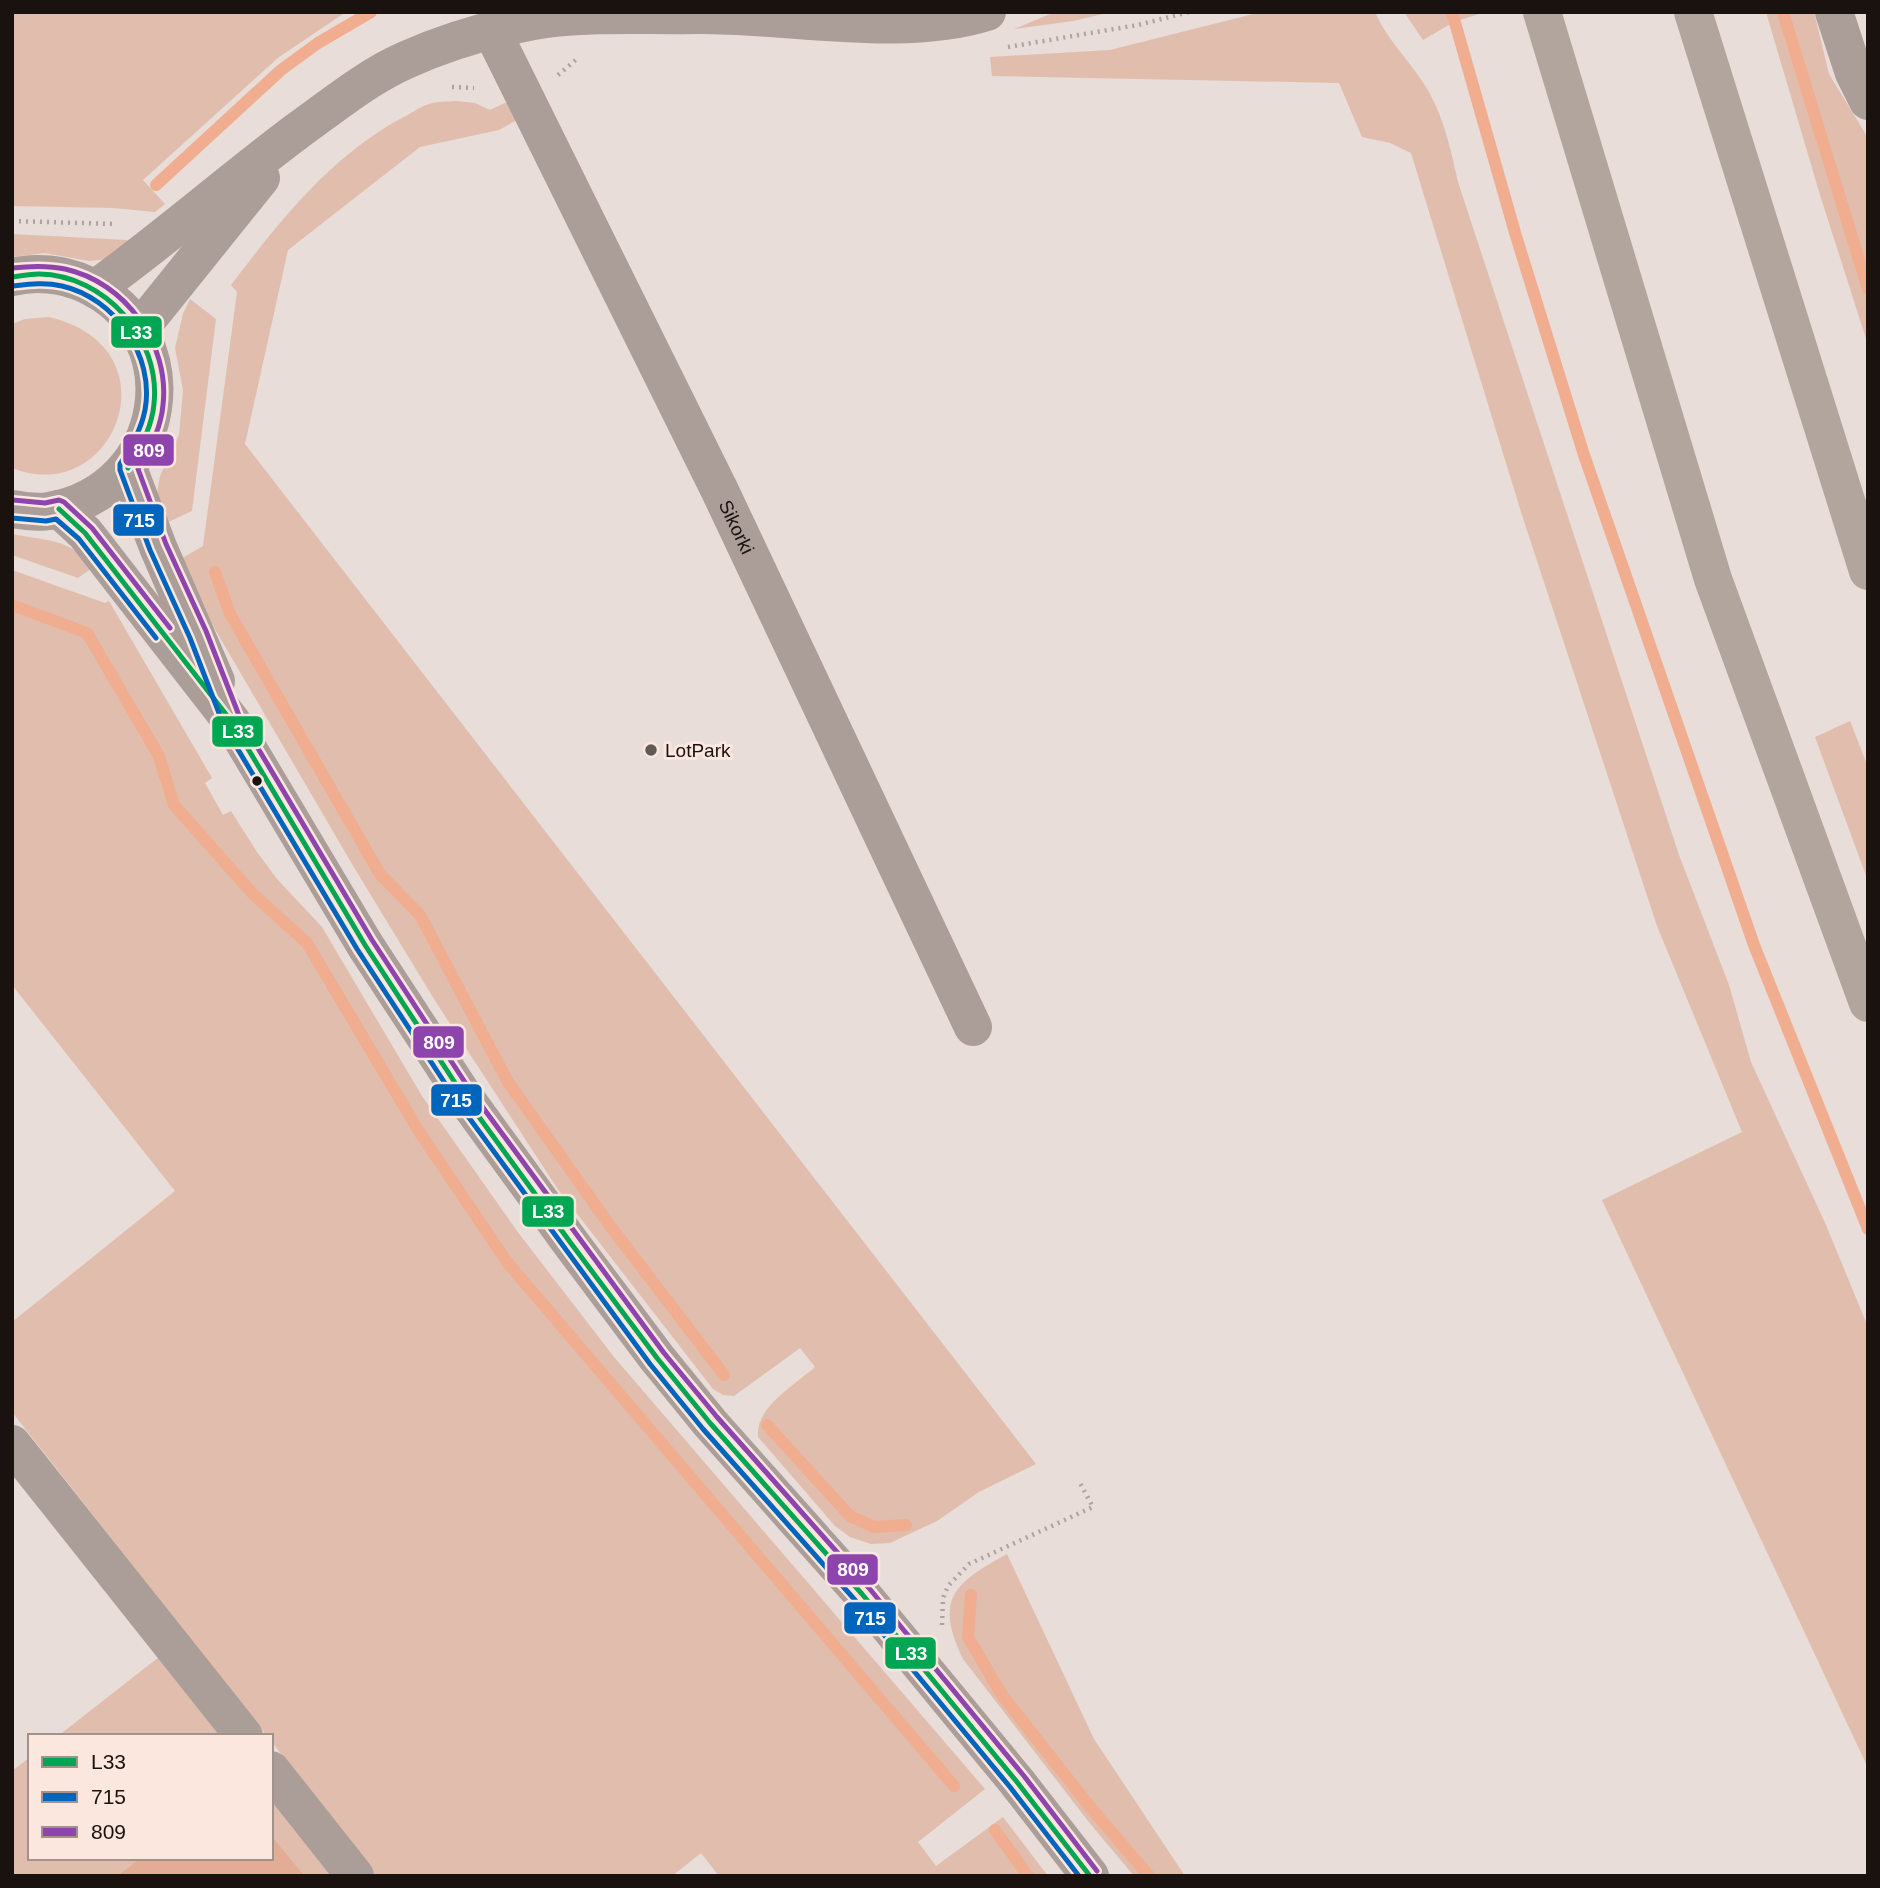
<svg xmlns="http://www.w3.org/2000/svg" width="1880" height="1888" viewBox="0 0 1880 1888" font-family="Helvetica,sans-serif">
  <style>
    .green { fill: #e1bdad }
    .forest { fill: #e2ad94 }
    .lines { fill: none; stroke-linecap: round; stroke-linejoin: round }
    .stream { stroke: #f0ad90; stroke-width: 12 }
    .path { stroke: #ada39f; stroke-width: 4.5; stroke-dasharray: 2 5; stroke-linecap: butt }
    .minor { stroke: #ab9d97; stroke-width: 38 }
    .highway { stroke: #b1a59e; stroke-width: 38 }
    .bus-1-casing { stroke: #fce7df; stroke-width: 10 }
    .bus-2-casing { stroke: #fce7df; stroke-width: 10 }
    .bus-3-casing { stroke: #fce7df; stroke-width: 10 }
    .bus-1 { stroke: #00a651; stroke-width: 5 }
    .bus-2 { stroke: #0065bd; stroke-width: 5 }
    .bus-3 { stroke: #8e44ad; stroke-width: 5 }
    .poi-dot { fill: #615955; stroke: #fce7df; stroke-width: 2.5 }
    .bus-dot { fill: #19120f; stroke: #fce7df; stroke-width: 2.5 }
    .labels { text-anchor: middle; stroke-width: 6; stroke-linejoin: round; paint-order: stroke }
    .street-label { font-size: 19px; fill: #19120f; stroke: #fce7df }
    .poi-label { font-size: 19px; fill: #19120f; stroke: #fce7df; text-anchor: start }
    .line-badge { stroke: #fce7df; stroke-width: 2.5 }
    .badge-label { font-size: 19px; text-anchor: middle; font-weight: bold; fill: #fff }
  </style>
  <rect width="100%" height="100%" fill="#e8ddd8"/>
  <path class="green" d="M 12,12 L 346,12 L 279,57 L 143,180 L 165,204 L 155,212 L 113,208 L 12,206 Z
    M 1055,12 L 1112,12 L 1073,21 L 1014,29 Z
    M 1261,12 L 1375,12 C 1389,44 1414,64 1430,94 C 1445,122 1451,151 1458,182 L 1679,855 L 1729,985 L 1751,1062 L 1826,1225 L 1868,1327 L 1868,1768 L 1602,1200 L 1742,1132 L 1657,926 L 1521,512 L 1411,153 L 1390,143 L 1362,137 L 1339,83 L 992,76 L 990,57 L 1110,50 Z
    M 1404,12 L 1485,12 L 1454,22 L 1423,40 Z
    M 1766,12 L 1814,12 L 1829,74 L 1868,138 L 1868,345 L 1820,195 Z
    M 456,101 L 475,103 L 490,110 L 507,102 L 517,120 L 499,130 L 420,147 L 288,250 L 245,444 L 1036,1464 L 979,1492 L 937,1521 L 890,1543 L 871,1544 L 850,1537 L 835,1526 L 758,1437 C 755,1407 795,1385 815,1367 L 800,1348 L 734,1396 L 723,1395 L 713,1389 L 557,1188 L 434,999 L 352,864 L 202,607 L 179,560 L 203,546 L 237,292 L 231,285 C 279,222 329,158 400,119 C 409,115 419,107 429,104 C 437,101 447,102 456,101 Z
    M 12,234 L 127,240 L 132,245 L 108,259 L 89,261 L 45,253 L 12,257 Z
    M 190,299 L 216,319 L 192,511 L 162,525 L 157,493 L 160,476 L 179,435 L 183,390 L 175,348 L 183,314 Z
    M 49,317 C 178,347 115,509 12,468 L 12,324 L 25,319 Z
    M 12,534 C 52,542 63,537 95,566 L 78,578 L 12,555 Z
    M 12,570 L 105,603 L 109,601 L 212,778 L 205,783 L 223,815 L 231,811 L 257,852 L 277,879 L 322,927 L 422,1096 L 517,1231 L 614,1357 L 985,1789 L 918,1842 L 936,1866 L 1003,1817 L 1048,1876 L 719,1876 L 701,1853 L 672,1876 L 376,1876 L 271,1741 L 271,1736 L 267,1736 L 12,1412 L 12,1322 L 175,1191 L 12,985 Z
    M 1850,721 L 1868,767 L 1868,881 L 1815,737 Z
    M 1007,1554 L 1094,1739 L 1185,1876 L 1134,1876 L 1088,1821 L 963,1659 C 934,1599 954,1583 1007,1554 Z
    M 159,1657 L 222,1736 L 58,1736 Z
    M 30,1757 L 30,1858 L 140,1858 L 117,1876 L 12,1876 L 12,1771 Z
    M 271,1794 L 345,1876 L 305,1876 L 271,1835 Z"/>
  <path class="forest" d="M 271,1835 L 305,1876 L 117,1876 L 140,1858 L 271,1858 Z"/>
  <g class="lines">
    <path class="stream" d="M 1452,12 L 1516,236 L 1584,455 L 1754,945 L 1868,1229
      M 1783,12 L 1868,289
      M 156,185 L 281,70 L 318,43 L 371,12
      M 215,572 L 230,614 L 380,874 L 420,915 L 508,1082 L 611,1227 L 724,1375
      M 12,605 L 87,633 L 159,756 L 174,805 L 253,894 L 307,943 L 420,1133 L 507,1262 L 954,1786
      M 767,1425 L 850,1516 L 874,1527 L 906,1525
      M 971,1595 L 968,1637 L 1002,1695 L 1091,1808 L 1149,1876
      M 995,1830 L 1028,1876"/>
    <path class="path" d="M 1008,47 L 1138,25 L 1189,12
      M 558,75 L 578,58
      M 452,87 L 474,88
      M 12,221 L 115,224
      M 942,1625 L 943,1598 L 948,1586 L 969,1564 L 1093,1507 L 1080,1483"/>
    <g class="minor">
      <path d="M 1834,12 L 1854,73 L 1868,101"/>
      <path id="s1" d="M 492,31 L 719,489 L 973,1027"/>
      <path d="M 12,277 C 36,271 63,274 85,284 C 194,334 169,491 49,511 C 38,513 24,511 12,509"/>
      <path d="M 95,289 C 164,239 228,183 296,132 C 331,107 367,77 406,60 C 446,42 491,29 533,21 C 586,12 643,16 697,15 C 787,14 902,39 987,12"/>
      <path d="M 138,331 L 261,178"/>
      <path d="M 128,468 L 158,547 L 216,681"/>
      <path d="M 59,509 L 85,533 L 232,722 L 365,945 L 463,1095 L 570,1242 L 657,1358 L 710,1423 L 862,1594 L 1017,1782 L 1090,1876"/>
      <path d="M 12,1444 L 244,1736"/>
      <path d="M 271,1770 L 355,1876"/>
    </g>
    <path class="highway" d="M 1542,12 L 1713,579 L 1868,1003
      M 1693,12 L 1868,571"/>
    <g class="bus-1-casing">
      <path id="bus-1" d="M 12,277 C 21,276 30,274 39,274 C 105,275 161,338 154,404 C 152,427 141,448 128,468
        M 59,509 L 85,533 L 232,722 L 365,945 L 463,1095 L 570,1242 L 657,1358 L 710,1423 L 862,1594 L 1017,1782 L 1090,1876"/>
    </g>
    <g class="bus-2-casing">
      <path id="bus-2" d="M 13,286 C 30,284 45,282 62,286 C 115,298 155,356 145,410 C 141,430 131,447 120,464 L 120,470 L 150,550 L 190,638 L 224,726 L 357,949 L 456,1100 L 650,1364 L 703,1429 L 855,1600 L 1010,1787 L 1079,1876
        M 12,518 L 46,521 L 56,519 L 79,539 L 156,638"/>
    </g>
    <g class="bus-3-casing">
      <path id="bus-3" d="M 12,268 C 30,266 47,265 65,269 C 125,282 170,344 163,405 C 161,428 150,450 138,469 L 166,544 L 206,631 L 240,718 L 372,940 L 470,1090 L 664,1353 L 717,1417 L 869,1588 L 1024,1776 L 1097,1871
        M 13,500 L 45,503 L 59,500 L 64,502 L 92,528 L 170,628"/>
    </g>
    <use href="#bus-1" class="bus-1"/>
    <use href="#bus-2" class="bus-2"/>
    <use href="#bus-3" class="bus-3"/>
  </g>
  <circle class="poi-dot" cx="651" cy="750" r="7"/>
  <circle class="bus-dot" cx="257" cy="781" r="6"/>
  <g class="labels">
    <g class="street-label">
      <text dy="7" stroke="none"><textPath href="#s1" startOffset="553">Sikorki</textPath></text>
    </g>
    <g class="poi-label">
      <text x="665" y="757">LotPark</text>
    </g>
  </g>
  <g class="line-badge">
    <rect x="110" y="315" width="53" height="34" rx="7" fill="#00a651"/>
    <rect x="122" y="433" width="53" height="34" rx="7" fill="#8e44ad"/>
    <rect x="112" y="503" width="53" height="34" rx="7" fill="#0065bd"/>
    <rect x="211" y="715" width="53" height="33" rx="7" fill="#00a651"/>
    <rect x="412" y="1025" width="53" height="34" rx="7" fill="#8e44ad"/>
    <rect x="430" y="1083" width="53" height="34" rx="7" fill="#0065bd"/>
    <rect x="521" y="1195" width="54" height="33" rx="7" fill="#00a651"/>
    <rect x="826" y="1553" width="53" height="33" rx="7" fill="#8e44ad"/>
    <rect x="843" y="1601" width="54" height="34" rx="7" fill="#0065bd"/>
    <rect x="884" y="1636" width="53" height="34" rx="7" fill="#00a651"/>
  </g>
  <g class="badge-label">
    <text x="136" y="339">L33</text>
    <text x="149" y="457">809</text>
    <text x="139" y="527">715</text>
    <text x="238" y="738">L33</text>
    <text x="439" y="1049">809</text>
    <text x="456" y="1107">715</text>
    <text x="548" y="1218">L33</text>
    <text x="853" y="1576">809</text>
    <text x="870" y="1625">715</text>
    <text x="911" y="1660">L33</text>
  </g>
  <rect width="1880" height="1888" fill="none" stroke="#19120f" stroke-width="28"/>
  <rect x="28" y="1734" width="245" height="126" fill="#fce7df" stroke="#a1928c" stroke-width="2"/>
  <rect x="42" y="1757" width="35" height="10" fill="#00a651" stroke="#a1928c" stroke-width="2"/>
  <text x="91" y="1769" font-size="21" fill="#19120f">L33</text>
  <rect x="42" y="1792" width="35" height="10" fill="#0065bd" stroke="#a1928c" stroke-width="2"/>
  <text x="91" y="1804" font-size="21" fill="#19120f">715</text>
  <rect x="42" y="1827" width="35" height="10" fill="#8e44ad" stroke="#a1928c" stroke-width="2"/>
  <text x="91" y="1839" font-size="21" fill="#19120f">809</text>
</svg>
